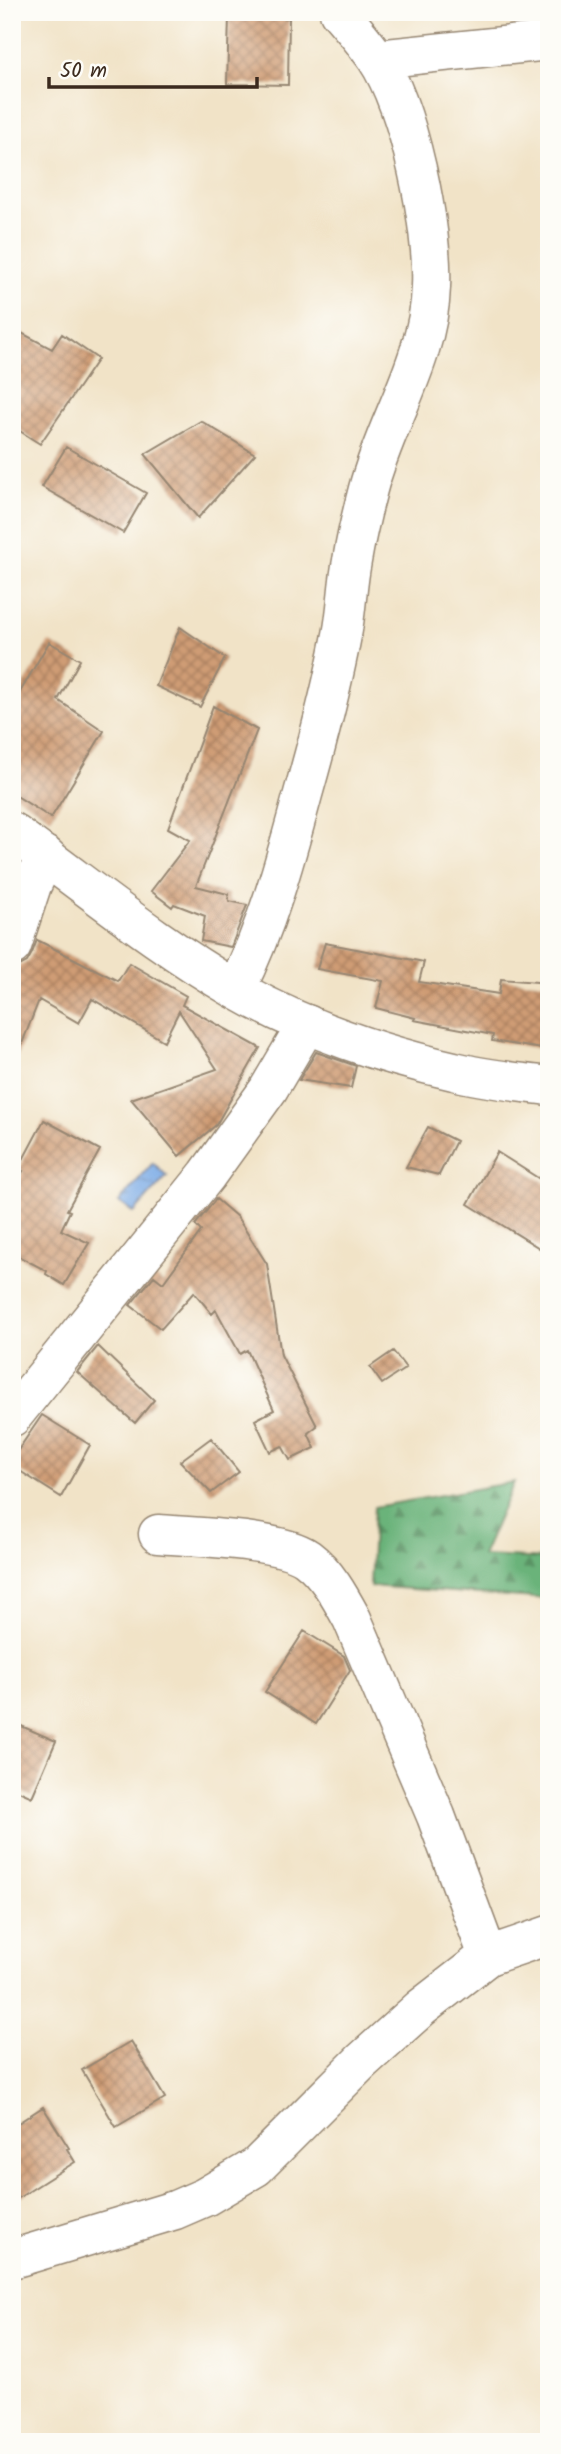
<svg xmlns="http://www.w3.org/2000/svg" width="561" height="2454" viewBox="0 0 561 2454" font-family="Kalam,sans-serif">
  <style>
    .forest { fill: url(#forest-firs); stroke: #536e4c; stroke-width: 2 }
    .water { fill: url(#water-ripples); stroke: #5c6a82; stroke-width: 2 }
    .building { fill: url(#building-cross-hatch) }
    .lines { fill: none; stroke-linecap: round; stroke-linejoin: round }
    .minor-casing { stroke: #968672; stroke-width: 41 }
    .major-casing { stroke: #968672; stroke-width: 41 }
    .minor { stroke: #fff; stroke-width: 38 }
    .major { stroke: #fff; stroke-width: 38 }
  </style>
  <defs>
    <pattern id="forest-firs" width="22" height="20" patternUnits="userSpaceOnUse" patternTransform="scale(1.75)"><rect width="22" height="20" fill="#6bb37a"/><path d="M5 1l3.5 6h-7zM16 11l3.5 6h-7z" fill="#599263"/></pattern>
    <pattern id="water-ripples" width="26" height="14" patternUnits="userSpaceOnUse" patternTransform="scale(1.75)"><rect width="26" height="14" fill="#7cabe6"/><path d="M2 4q2-2 4 0t4 0M15 11q2-2 4 0t4 0" fill="none" stroke="#678bba"/></pattern>
    <pattern id="building-cross-hatch" width="8" height="8" patternUnits="userSpaceOnUse" patternTransform="scale(1.75)"><rect width="8" height="8" fill="#cf9c75"/><path d="M0 0l8 8M0 8l8-8" fill="none" stroke="#a97f5f"/></pattern>
  </defs>
  <rect width="100%" height="100%" fill="#fdfcf7"/>
  <filter id="ink" filterUnits="userSpaceOnUse"><feTurbulence type="fractalNoise" baseFrequency=".0143" numOctaves="2"/><feDisplacementMap in="SourceGraphic" scale="14" xChannelSelector="R" yChannelSelector="G"/><feConvolveMatrix kernelMatrix="1 2 1 2 8 2 1 2 1" color-interpolation-filters="sRGB"/></filter>
  <filter id="wash" filterUnits="userSpaceOnUse"><feTurbulence type="fractalNoise" baseFrequency=".00686" numOctaves="4" result="noise"/><feDisplacementMap in="SourceGraphic" scale="28" xChannelSelector="R" yChannelSelector="G"/><feGaussianBlur stdDeviation="1.57" result="paint"/><feColorMatrix in="noise" values="0 0 0 0 0 0 0 0 0 0 0 0 0 0 0 0 0 1.4 0 .05"/><feComposite in="paint" operator="in"/></filter>
  <g filter="url(#wash)">
    <rect width="100%" height="100%" fill="#f1e3c7"/>
    <path class="forest" d="M 514,1482 L 482,1556 L 549,1559 L 549,1599 L 370,1586 L 374,1507 Z"/>
    <path class="water" d="M 153,1163 L 167,1176 L 134,1213 L 119,1202 Z"/>
    <g id="blocks">
      <path class="building" d="M 229,17 L 289,18 L 288,85 L 227,84 Z
        M 12,328 L 52,349 L 62,334 L 98,359 L 40,444 L 12,426 Z
        M 201,421 L 255,454 L 198,518 L 145,454 Z
        M 66,447 L 146,493 L 123,533 L 42,487 Z
        M 180,627 L 225,658 L 200,707 L 156,686 Z
        M 49,642 L 80,660 L 58,700 L 104,731 L 51,818 L 12,793 L 12,706 Z
        M 213,706 L 257,730 L 196,886 L 228,894 L 229,901 L 247,905 L 231,947 L 201,941 L 205,916 L 174,904 L 172,907 L 151,891 L 190,840 L 168,828 Z
        M 37,940 L 118,981 L 129,963 L 186,996 L 182,1005 L 260,1048 L 216,1125 L 179,1156 L 131,1099 L 217,1069 L 179,1011 L 164,1041 L 92,999 L 79,1023 L 39,1000 L 14,1064 L 12,1064 L 12,978 L 18,967 L 27,962 L 32,953 Z
        M 325,943 L 424,962 L 419,982 L 499,994 L 501,979 L 549,983 L 549,1050 L 492,1041 L 493,1035 L 414,1020 L 415,1018 L 376,1008 L 383,981 L 317,969 Z
        M 316,1052 L 356,1066 L 351,1088 L 299,1080 Z
        M 44,1120 L 100,1150 L 67,1210 L 70,1211 L 61,1230 L 89,1243 L 64,1285 L 46,1274 L 47,1271 L 12,1253 L 12,1192 L 23,1171 L 18,1169 Z
        M 428,1127 L 456,1141 L 439,1175 L 406,1167 Z
        M 497,1152 L 549,1185 L 549,1254 L 468,1204 Z
        M 216,1199 L 237,1217 L 267,1264 L 281,1355 L 317,1426 L 308,1433 L 315,1448 L 290,1460 L 282,1446 L 270,1452 L 255,1420 L 274,1410 L 247,1350 L 240,1354 L 216,1310 L 212,1314 L 194,1292 L 161,1329 L 130,1305 L 154,1276 L 163,1283 L 201,1231 L 195,1225 Z
        M 98,1346 L 154,1400 L 135,1423 L 77,1372 Z
        M 393,1351 L 406,1368 L 382,1384 L 370,1367 Z
        M 42,1415 L 90,1445 L 61,1497 L 12,1466 L 12,1459 Z
        M 211,1438 L 239,1472 L 211,1493 L 180,1461 Z
        M 304,1631 L 344,1656 L 350,1670 L 316,1724 L 265,1692 Z
        M 12,1722 L 56,1741 L 32,1797 L 12,1788 Z
        M 131,2041 L 165,2098 L 116,2127 L 82,2070 Z
        M 43,2107 L 69,2148 L 67,2149 L 75,2162 L 12,2202 L 12,2127 Z"/>
    </g>
  </g>
  <g filter="url(#ink)">
    <use href="#blocks" fill-opacity="0" stroke="#968672" stroke-width="2"/>
    <g class="lines">
      <g class="minor-casing">
        <path id="minor" d="M 377,59 L 549,41
          M 12,946 L 32,885 L 46,856
          M 236,989 C 267,927 285,861 303,794 C 318,741 332,689 342,635 C 347,611 347,585 352,561 C 356,537 362,512 368,489 C 386,421 429,359 431,287 C 434,229 409,106 376,58 C 365,42 352,27 339,12
          M 12,1417 L 207,1175 L 268,1090 L 307,1024
          M 158,1534 C 194,1537 280,1539 307,1558 C 327,1573 340,1597 352,1619 L 436,1816 L 488,1956
          M 12,2259 L 175,2210 L 205,2197 L 256,2167 L 362,2061 L 421,2008 L 488,1956 L 549,1935"/>
      </g>
      <g class="major-casing">
        <path id="major" d="M 12,832 C 86,885 157,944 235,989 C 301,1027 379,1054 454,1071 C 485,1079 517,1082 549,1086"/>
      </g>
      <use href="#minor" class="minor"/>
      <use href="#major" class="major"/>
    </g>
  </g>
  <rect width="561" height="2454" fill="none" stroke="#fdfcf7" stroke-width="42"/>
  <path d="M49 77v10h208v-10" fill="none" stroke="#3b2a1e" stroke-width="3.5"/>
  <text x="60" y="77" font-size="21" fill="#3b2a1e" stroke="#fdfcf7" stroke-width="5" paint-order="stroke">50 m</text>
</svg>
